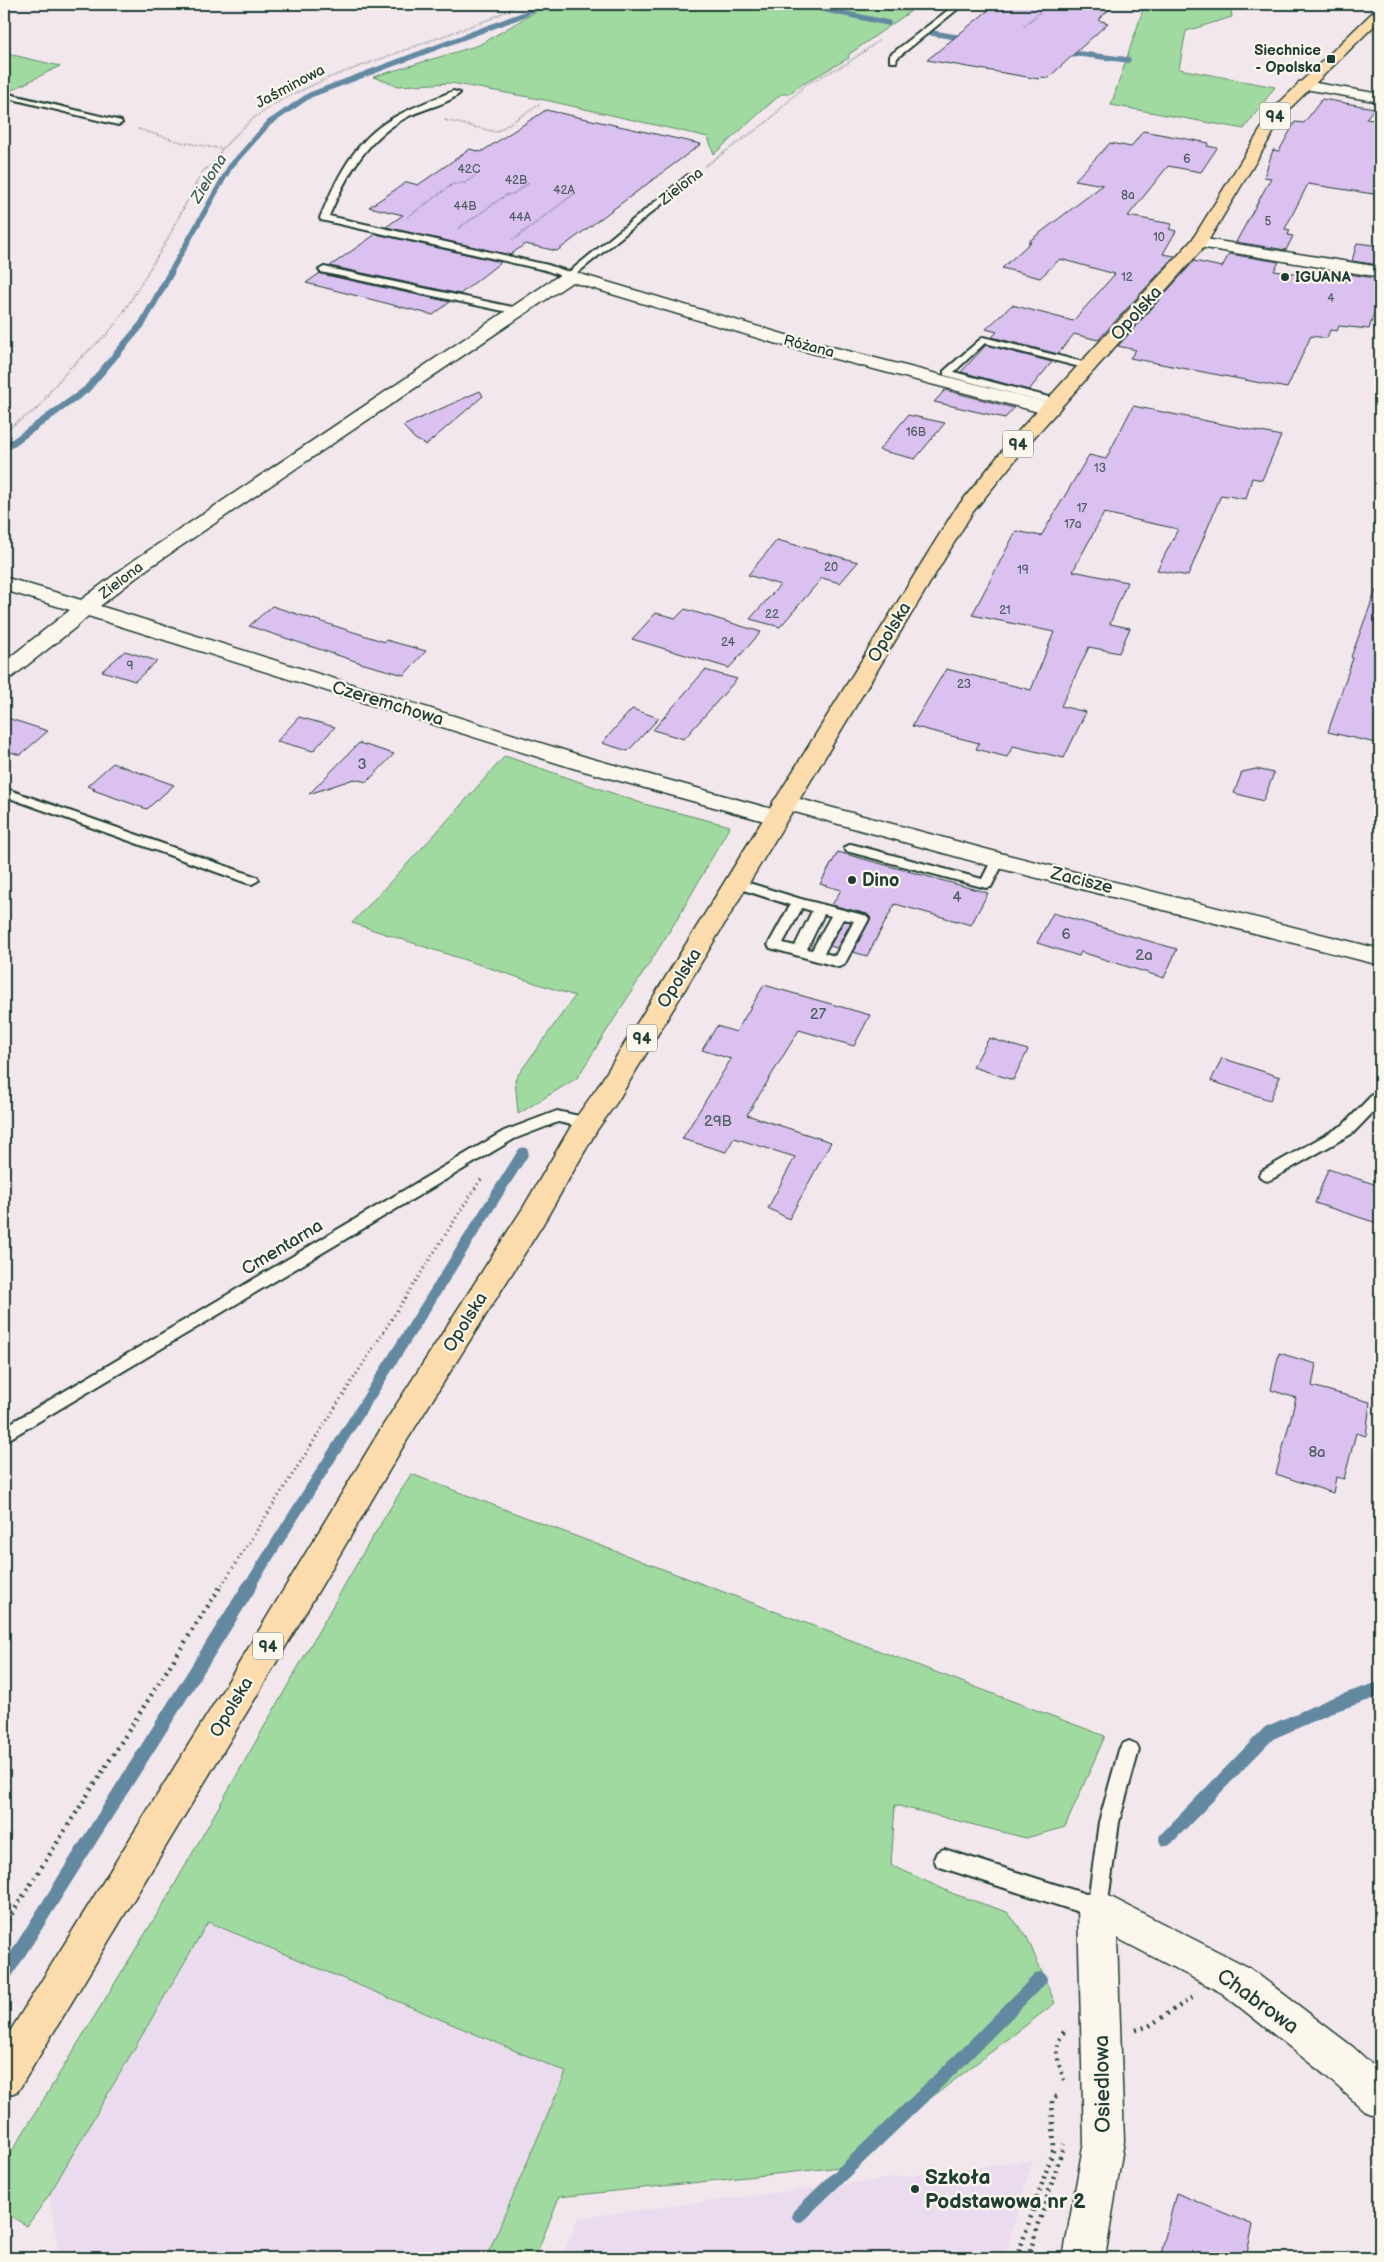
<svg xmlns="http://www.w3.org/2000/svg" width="1384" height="2262" viewBox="0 0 1384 2262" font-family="'Balsamiq Sans',sans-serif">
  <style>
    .built { fill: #eadcee }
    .green { fill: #a1daa0; stroke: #608c6a }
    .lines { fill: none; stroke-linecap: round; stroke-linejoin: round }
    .stream-far3 { stroke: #6389a1; stroke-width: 5.5 }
    .stream-far2 { stroke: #6389a1; stroke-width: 7 }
    .stream-far1 { stroke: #6389a1; stroke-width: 11 }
    .stream { stroke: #6389a1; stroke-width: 14 }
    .building { fill: #dac1f0; stroke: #1f3d34 }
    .lane-casing { stroke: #1f3d34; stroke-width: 4 }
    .street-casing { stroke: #1f3d34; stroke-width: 3 }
    .secondary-casing { stroke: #1f3d34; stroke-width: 3 }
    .primary-casing { stroke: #1f3d34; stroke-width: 3 }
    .path-far2 { stroke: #1f3d34; stroke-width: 2; stroke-dasharray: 0.5 2; stroke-linecap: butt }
    .path-far1 { stroke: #1f3d34; stroke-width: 3; stroke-dasharray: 1 4; stroke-linecap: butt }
    .path { stroke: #1f3d34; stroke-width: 4.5; stroke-dasharray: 2 5; stroke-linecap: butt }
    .lane { fill: #fbf7ec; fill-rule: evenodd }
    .street { fill: #fbf7ec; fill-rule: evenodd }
    .secondary { fill: #fbf7ec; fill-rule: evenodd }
    .primary { fill: #fcdcac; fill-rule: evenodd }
    .poi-dot { fill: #1f3d34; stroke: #fbf7ec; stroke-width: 2 }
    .labels { text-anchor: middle; stroke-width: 4.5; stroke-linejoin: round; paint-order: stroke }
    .far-number-label { font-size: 12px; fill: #4e5e63 }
    .far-poi-label { font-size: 15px; font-weight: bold; fill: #1f3d34; stroke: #fbf7ec; text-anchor: end }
    .far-street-label { font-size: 15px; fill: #1f3d34; stroke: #fbf7ec }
    .number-label { font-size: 15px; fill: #4e5e63 }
    .shield { fill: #fbf7ec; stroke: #61756b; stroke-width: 1 }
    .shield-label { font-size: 16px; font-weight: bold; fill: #1f3d34 }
    .far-water-label { font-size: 16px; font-style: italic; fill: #3b5d61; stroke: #fbf7ec }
    .street-label { font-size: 18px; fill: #1f3d34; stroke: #fbf7ec }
    .poi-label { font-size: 18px; font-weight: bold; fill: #1f3d34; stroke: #fbf7ec; text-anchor: start }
    .near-street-label { font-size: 21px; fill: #1f3d34; stroke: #fbf7ec }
    .near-poi-label { font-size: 21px; font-weight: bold; fill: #1f3d34; stroke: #fbf7ec; text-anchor: start }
  </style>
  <rect width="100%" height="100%" fill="#f1e7ed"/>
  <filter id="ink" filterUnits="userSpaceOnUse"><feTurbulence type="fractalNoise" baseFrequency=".02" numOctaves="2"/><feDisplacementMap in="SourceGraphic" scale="10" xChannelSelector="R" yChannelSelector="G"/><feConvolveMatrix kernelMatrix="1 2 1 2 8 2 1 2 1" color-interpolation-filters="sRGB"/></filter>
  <g filter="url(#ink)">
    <path class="built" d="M 208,1922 L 567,2072 L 486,2258 L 60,2258 L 49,2195 Z
      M 1033,2160 L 1004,2258 L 562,2258 L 578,2218 Z"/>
    <path class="green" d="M 549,4 L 880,4 L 888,10 L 911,11 L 848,55 L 849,58 L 804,83 L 789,94 L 781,94 L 714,154 L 708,137 L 545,100 L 451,83 L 399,86 L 373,77 L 479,45 Z
      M 1145,4 L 1230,4 L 1232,17 L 1186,31 L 1179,69 L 1275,87 L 1244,129 L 1111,105 Z
      M 4,53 L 60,66 L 8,92 L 62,105 L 53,110 L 4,99 Z
      M 505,756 L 644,804 L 730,826 L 679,916 L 577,1078 L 518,1114 L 515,1079 L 575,996 L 352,923 L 436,833 Z
      M 411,1474 L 1105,1736 L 1065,1827 L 1026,1838 L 895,1805 L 891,1865 L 954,1894 L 1007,1912 L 1026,1935 L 1055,2003 L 841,2167 L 559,2197 L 535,2258 L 486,2258 L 566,2072 L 208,1922 L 49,2195 L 27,2226 L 4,2212 L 4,2164 L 167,1898 L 360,1558 Z"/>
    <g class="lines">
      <path class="stream-far3" d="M 799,4 L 888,23
        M 932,33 L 968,39
        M 1061,56 L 1080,54 L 1128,60
        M 170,273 L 230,167 L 269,123 L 310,95 L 525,14 L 539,4"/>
      <path class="stream-far2" d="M 4,449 L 86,390 L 142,324 L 171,272"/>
      <path class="stream-far1" d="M 250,1585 L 523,1153"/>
      <path class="stream" d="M 1166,1839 L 1269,1733 L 1335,1704 L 1380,1689
        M 4,1976 L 251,1584
        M 799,2215 L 961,2059 L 1040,1979"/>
    </g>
    <path class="building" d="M 996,4 L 1115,4 L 1098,20 L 1108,23 L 1048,78 L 1041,77 L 1039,79 L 927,60 Z
      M 1322,99 L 1374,108 L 1366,119 L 1380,121 L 1380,195 L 1308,184 L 1285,229 L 1290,230 L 1288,235 L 1293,236 L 1286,250 L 1236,242 L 1271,178 L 1264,177 L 1273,150 L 1279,151 L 1295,122 L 1304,123 Z
      M 546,110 L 701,144 L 557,251 L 525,244 L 510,255 L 386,227 L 403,215 L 369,207 L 407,182 L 418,185 L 470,149 L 481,152 Z
      M 1143,131 L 1209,143 L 1207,146 L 1217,148 L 1201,172 L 1168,166 L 1128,216 L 1172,224 L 1169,229 L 1176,231 L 1163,254 L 1175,256 L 1098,340 L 1074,334 L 1058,354 L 992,337 L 997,332 L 986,329 L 1012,305 L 1073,321 L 1115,274 L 1060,259 L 1040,278 L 1002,268 L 1031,242 L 1028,242 L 1103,185 L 1075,180 L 1110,143 L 1131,147 Z
      M 376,234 L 501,262 L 460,294 L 330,266 Z
      M 1357,243 L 1380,246 L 1380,265 L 1352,261 Z
      M 1229,254 L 1279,262 L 1274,271 L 1347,281 L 1349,274 L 1380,279 L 1380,294 L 1369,329 L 1339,326 L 1337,331 L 1330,330 L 1327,338 L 1311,336 L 1287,388 L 1130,358 L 1136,350 L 1118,346 L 1194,261 L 1222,267 Z
      M 320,273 L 321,274 L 450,302 L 433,315 L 306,283 Z
      M 986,345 L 1052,362 L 1029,390 L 961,372 Z
      M 945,390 L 1014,408 L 1005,418 L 934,402 Z
      M 480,391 L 483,396 L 426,445 L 415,439 L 403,426 Z
      M 1133,406 L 1281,436 L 1262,480 L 1252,478 L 1246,499 L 1221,495 L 1188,576 L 1157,570 L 1178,529 L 1104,513 L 1073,571 L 1127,582 L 1110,624 L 1130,628 L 1119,653 L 1089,647 L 1061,706 L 1086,712 L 1064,758 L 1013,746 L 1007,757 L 976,749 L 979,743 L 912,726 L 946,669 L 1031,690 L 1054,632 L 972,615 L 1016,531 L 1041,536 L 1089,455 L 1106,459 Z
      M 908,415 L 945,423 L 915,459 L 879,450 Z
      M 777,540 L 858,562 L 840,583 L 822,578 L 780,627 L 750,619 L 780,585 L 748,575 Z
      M 1376,590 L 1380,591 L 1380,744 L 1328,732 L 1353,658 L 1351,657 Z
      M 272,606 L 385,642 L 386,640 L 426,651 L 404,675 L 364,664 L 249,626 Z
      M 685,609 L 761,632 L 729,668 L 632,639 L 656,613 L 676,618 Z
      M 125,651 L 157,661 L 135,681 L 102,671 Z
      M 705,670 L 737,679 L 684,739 L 653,730 Z
      M 632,709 L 659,718 L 628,751 L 602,743 Z
      M 4,717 L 48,731 L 20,755 L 4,750 Z
      M 299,717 L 335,727 L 313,751 L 277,741 Z
      M 359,743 L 394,754 L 367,782 L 354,779 L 309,794 Z
      M 113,763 L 174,785 L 147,809 L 93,790 L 95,789 L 87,786 Z
      M 1256,769 L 1274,773 L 1263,801 L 1234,793 L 1242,772 Z
      M 838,852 L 988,893 L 971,925 L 895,904 L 867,956 L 853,952 L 871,918 L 867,914 L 832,905 L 841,890 L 820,884 Z
      M 1053,913 L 1124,934 L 1177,949 L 1164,978 L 1081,952 L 1079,956 L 1037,943 Z
      M 844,921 L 851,922 L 837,948 L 830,946 Z
      M 764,985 L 870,1015 L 854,1046 L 799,1030 L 747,1115 L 831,1142 L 789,1219 L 768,1208 L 795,1157 L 734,1138 L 726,1152 L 682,1139 L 731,1059 L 702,1050 L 717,1026 L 736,1032 Z
      M 989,1038 L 1028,1050 L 1013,1080 L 973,1067 Z
      M 1222,1058 L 1280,1077 L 1270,1100 L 1211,1081 Z
      M 1328,1169 L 1380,1186 L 1380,1224 L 1315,1203 Z
      M 1279,1353 L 1316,1364 L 1312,1386 L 1370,1402 L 1366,1436 L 1356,1433 L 1344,1479 L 1336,1477 L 1333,1493 L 1276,1474 L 1296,1398 L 1271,1390 Z
      M 1176,2193 L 1253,2225 L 1246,2258 L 1160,2258 Z"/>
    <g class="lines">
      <g class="lane-casing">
        <path id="lane" d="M 956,4 L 964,4 L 897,58 L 896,62 L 890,62 L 890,55 Z
          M 453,91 L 460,93 C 448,104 426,108 411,115 C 368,136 347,174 329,216 L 548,265 L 569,272 L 688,175 L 695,177 L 570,279 L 545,270 L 321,220 L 320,218 C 336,179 355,139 393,118 C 412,107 433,100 453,91 Z
          M 4,93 L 121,121 L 122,123 L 118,125 L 4,97 Z
          M 324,267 L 517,308 L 522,311 L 517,314 L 321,272 L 319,270 Z
          M 983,337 L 1091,364 L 1093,366 L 1088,369 L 985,343 L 954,372 L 1060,400 L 1061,402 L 1056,405 L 944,375 L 944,371 Z
          M 4,788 L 257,877 L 259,880 L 252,884 L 247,883 L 4,796 Z
          M 851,844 L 982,879 L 993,857 L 1003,857 L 1005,860 L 991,887 L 986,888 L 846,851 L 844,848 Z
          M 736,879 L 801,899 L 867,916 L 869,919 L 844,965 L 839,967 L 770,948 L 768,945 L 790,905 L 731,886 L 729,883 ZM 802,908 L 812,911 L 795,946 L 783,943 ZM 824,914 L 831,916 L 812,950 L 807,949 ZM 843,919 L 854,921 L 835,956 L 824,953 Z
          M 1380,1091 L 1380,1105 L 1353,1133 L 1272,1179 L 1267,1181 L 1262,1179 L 1259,1175 L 1262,1171 L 1343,1125 L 1375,1092 Z
          M 557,1111 L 592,1119 L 594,1123 L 592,1127 L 587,1128 L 558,1122 L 514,1139 L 4,1442 L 4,1427 L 504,1131 Z
          M 1129,1741 L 1136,1744 L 1139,1750 L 1119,1822 L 1107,1908 L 1104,1915 L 1097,1918 L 937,1866 L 934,1859 L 937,1852 L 944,1849 L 1089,1895 L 1099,1822 L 1119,1750 L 1122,1744 Z"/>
      </g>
      <g class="street-casing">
        <path id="street" d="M 1304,81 L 1380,94 L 1380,102 L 1299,88 L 1297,85 L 1299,82 Z
          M 570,271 L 786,335 L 1057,405 L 1059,409 L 1057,413 L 1050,415 L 774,343 L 572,282 L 147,569 L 100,606 L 589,758 L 783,812 L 787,817 L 783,822 L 775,824 L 573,768 L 88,616 L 76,627 L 12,677 L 4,678 L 4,662 L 70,610 L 4,590 L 4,577 L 81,600 L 133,561 L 564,272 Z
          M 785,795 L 1000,853 L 1380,949 L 1380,965 L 998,868 L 777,807 L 773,802 L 777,797 Z
          M 1097,1890 L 1248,1967 L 1353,2047 L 1380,2072 L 1380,2118 L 1366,2112 L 1325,2075 L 1222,1993 L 1117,1938 L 1124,2141 L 1105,2258 L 1063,2258 L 1084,2141 L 1078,1908 L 1084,1895 Z"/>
      </g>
      <g class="secondary-casing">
        <path id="secondary" d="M 1199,238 L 1380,267 L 1380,277 L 1193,246 L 1191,243 L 1193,240 Z"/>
      </g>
      <g class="primary-casing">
        <path id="primary" d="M 1380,9 L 1380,20 L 1285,113 L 1205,246 L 1029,443 L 972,513 L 617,1102 L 597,1130 L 543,1224 L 404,1445 L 256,1697 L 18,2091 L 4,2097 L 4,2041 L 232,1675 L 382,1427 L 523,1208 L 577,1116 L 597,1088 L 954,511 L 1015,435 L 1192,240 L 1274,108 L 1375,10 Z"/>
      </g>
      <path class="path-far2" d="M 1024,26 L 1047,6 L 1046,4
        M 445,120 L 496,132 L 539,105
        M 138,129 L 181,142 L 222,149
        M 705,166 L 767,122 L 806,84 L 846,64 L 880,40
        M 408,217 L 453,184 L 465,183 L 480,172
        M 459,228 L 506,195 L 513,194 L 529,183
        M 513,240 L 575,193
        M 4,431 L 40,407 L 50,391 L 71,367 L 108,333 L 123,313 L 166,242 L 202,172 L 214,163 L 222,149 L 252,119 L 281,100 L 328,78 L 490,19 L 520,4"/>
      <path class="path-far1" d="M 222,1585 L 481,1179"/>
      <path class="path" d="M 4,1926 L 222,1584
        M 1136,2030 L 1149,2026 L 1193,1997
        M 1064,2032 C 1052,2047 1059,2063 1064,2080
        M 1017,2258 L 1054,2148 L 1052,2100 L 1059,2093
        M 1028,2258 L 1064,2144"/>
      <use href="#lane" class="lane"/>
      <use href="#street" class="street"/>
      <use href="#secondary" class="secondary"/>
      <use href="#primary" class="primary"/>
    </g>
  </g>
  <g class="poi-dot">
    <rect x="1326" y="54" width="10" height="10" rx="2.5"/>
    <circle cx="1285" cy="277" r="5"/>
    <circle cx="852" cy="880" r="5"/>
    <circle cx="915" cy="2189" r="5"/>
  </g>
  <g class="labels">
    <g class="far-number-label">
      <text x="1187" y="163">6</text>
      <text x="469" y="173">42C</text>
      <text x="516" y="184">42B</text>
      <text x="564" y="194">42A</text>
      <text x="1128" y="199">8a</text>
      <text x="465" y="210">44B</text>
      <text x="520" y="221">44A</text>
      <text x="1268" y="225">5</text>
      <text x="1159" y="241">10</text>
      <text x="1127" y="281">12</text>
      <text x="1331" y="302">4</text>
      <text x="916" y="436">16B</text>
      <text x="1100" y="472">13</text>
      <text x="1082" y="512">17</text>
      <text x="1073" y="528">17a</text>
      <text x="831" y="571">20</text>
      <text x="1023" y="574">19</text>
      <text x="1005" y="614">21</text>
      <text x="772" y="618">22</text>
      <text x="728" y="646">24</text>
      <text x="130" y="670">9</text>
      <text x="964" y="688">23</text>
    </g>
    <g class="far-poi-label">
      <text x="1321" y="55">Siechnice<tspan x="1321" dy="17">- Opolska</tspan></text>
      <text x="1295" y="282" text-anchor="start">IGUANA</text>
    </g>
    <g class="far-street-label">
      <text transform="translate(290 86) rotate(-28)" y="5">Jaśminowa</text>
      <text transform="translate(681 186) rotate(-38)" y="5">Zielona</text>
      <text transform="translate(809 346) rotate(15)" y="5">Różana</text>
      <text transform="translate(121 580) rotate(-37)" y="5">Zielona</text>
    </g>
    <g class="number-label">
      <text x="362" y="769">3</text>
      <text x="957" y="902">4</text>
      <text x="1066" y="939">6</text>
      <text x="1144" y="960">2a</text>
      <text x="818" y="1019">27</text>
      <text x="718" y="1126">29B</text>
      <text x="1317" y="1457">8a</text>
    </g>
    <g class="shield">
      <rect x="1260" y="102.5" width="30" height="27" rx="4"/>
      <rect x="1003" y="430.5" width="30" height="27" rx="4"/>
      <rect x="627" y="1024.5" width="30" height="27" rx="4"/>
      <rect x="253" y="1632.5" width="30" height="27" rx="4"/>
    </g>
    <g class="shield-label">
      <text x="1275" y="122">94</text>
      <text x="1018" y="450">94</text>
      <text x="642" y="1044">94</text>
      <text x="268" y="1652">94</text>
    </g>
    <g class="far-water-label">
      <text transform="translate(208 178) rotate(-58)" y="6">Zielona</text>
    </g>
    <g class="street-label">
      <text transform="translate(1136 313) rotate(-48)" y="6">Opolska</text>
      <text transform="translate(889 632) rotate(-59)" y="6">Opolska</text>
      <text transform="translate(388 703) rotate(17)" y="6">Czeremchowa</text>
      <text transform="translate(1082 880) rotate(14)" y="6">Zacisze</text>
      <text transform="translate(679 978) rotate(-58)" y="6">Opolska</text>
      <text transform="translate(282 1247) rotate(-31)" y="6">Cmentarna</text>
      <text transform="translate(465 1322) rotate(-58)" y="6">Opolska</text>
      <text transform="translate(231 1707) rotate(-59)" y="6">Opolska</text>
    </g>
    <g class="poi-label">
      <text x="862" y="886">Dino</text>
    </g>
    <g class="near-street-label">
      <text transform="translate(1258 2001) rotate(36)" y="7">Chabrowa</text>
      <text transform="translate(1102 2084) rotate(-91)" y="7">Osiedlowa</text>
    </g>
    <g class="near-poi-label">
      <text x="925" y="2184">Szkoła<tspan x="925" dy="24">Podstawowa nr 2</tspan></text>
    </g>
  </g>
  <rect width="1384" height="2262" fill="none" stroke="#fbf7ec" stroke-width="20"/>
  <rect x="10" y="10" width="1364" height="2242" fill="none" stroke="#1f3d34" stroke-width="2" filter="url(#ink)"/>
</svg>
